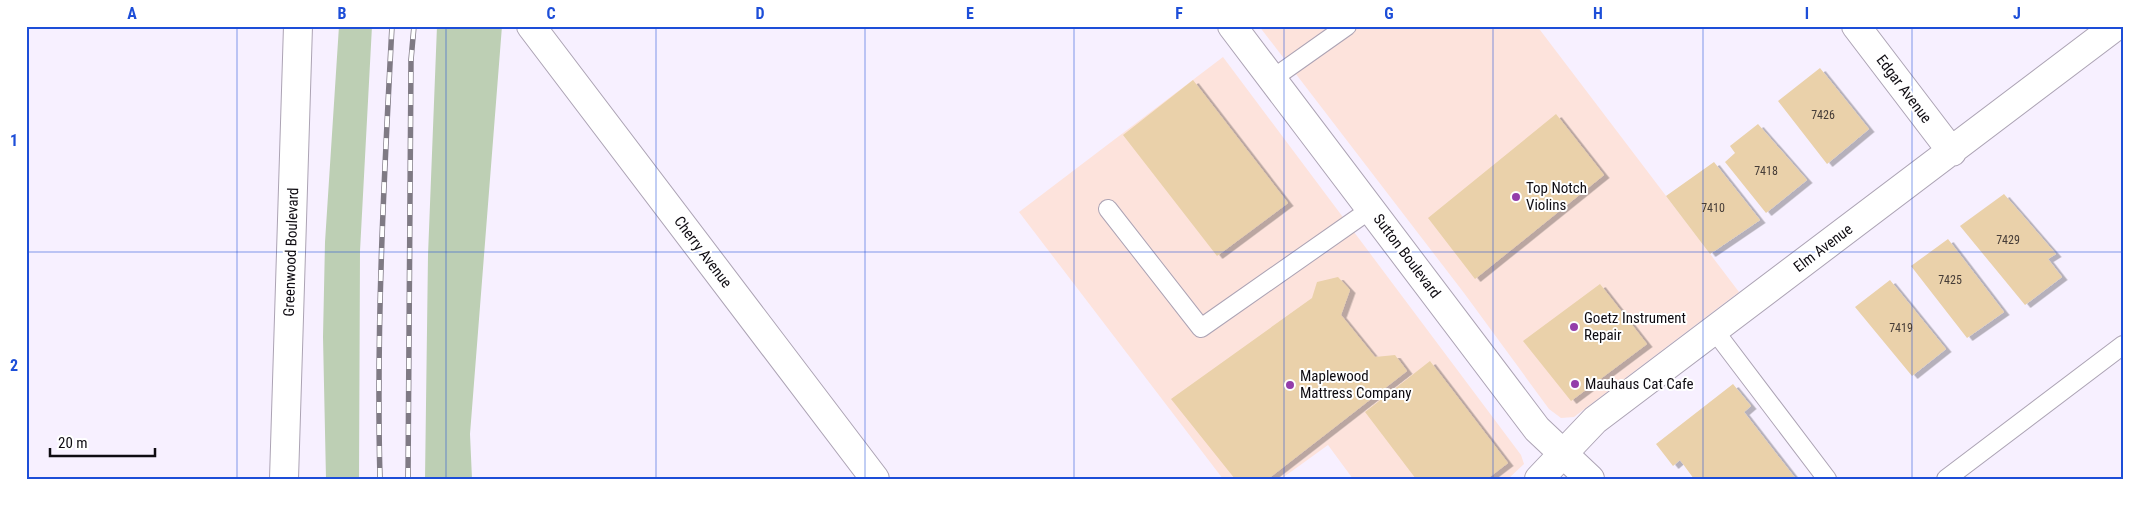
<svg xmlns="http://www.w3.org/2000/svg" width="2149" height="505" viewBox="0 0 2149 505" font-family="'Roboto Condensed',sans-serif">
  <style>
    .commercial { fill: #fde3dc }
    .green { fill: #bdcfb4 }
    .building { fill: #ead1aa; filter: url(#shadow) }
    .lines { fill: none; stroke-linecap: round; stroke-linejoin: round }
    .service-casing { stroke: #aca3b4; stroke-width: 20 }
    .minor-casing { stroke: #aca3b4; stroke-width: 30 }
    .tertiary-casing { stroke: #aca3b4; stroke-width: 30 }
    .service { stroke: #fff; stroke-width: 18 }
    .minor { stroke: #fff; stroke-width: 28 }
    .tertiary { stroke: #fff; stroke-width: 28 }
    .rail-casing { stroke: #7f7a84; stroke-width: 5.5 }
    .rail { stroke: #fff; stroke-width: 4; stroke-dasharray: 11; stroke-linecap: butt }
    .grid { fill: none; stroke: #1d4ed8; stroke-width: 1; stroke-opacity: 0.55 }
    .poi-dot { fill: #943daa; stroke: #fff; stroke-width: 2 }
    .labels { text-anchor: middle; stroke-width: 4; stroke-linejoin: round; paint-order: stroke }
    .number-label { font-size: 12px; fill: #453c37 }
    .street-label { font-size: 15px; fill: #0e0b11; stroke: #fff }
    .poi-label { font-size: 15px; fill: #0e0b11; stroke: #fff; text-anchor: start }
    .neatline { fill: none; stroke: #1d4ed8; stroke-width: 2 }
    .grid-label { font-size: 16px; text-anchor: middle; font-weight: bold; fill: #1d4ed8 }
  </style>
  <defs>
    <filter id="shadow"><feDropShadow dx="5.5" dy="3" stdDeviation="0" flood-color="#0004"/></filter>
  </defs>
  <rect width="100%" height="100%" fill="#f7f0ff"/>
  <path class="commercial" d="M 1259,26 L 1537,26 L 1739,292 L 1574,417 L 1561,418 L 1549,409 L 1464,293 Z
    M 1223,57 L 1521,455 L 1524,464 L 1508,479 L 1353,479 L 1328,445 L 1281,479 L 1223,479 L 1019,212 Z"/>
  <path class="green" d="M 339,26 L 372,26 L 360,251 L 359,479 L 326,479 L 323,337 L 325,242 Z
    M 437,26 L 502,26 L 470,434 L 472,479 L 425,479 L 428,255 Z"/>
  <path class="building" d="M 1820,68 L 1869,129 L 1827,164 L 1778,101 Z
    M 1193,80 L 1288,203 L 1217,256 L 1123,135 Z
    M 1556,114 L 1604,175 L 1475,279 L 1428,218 Z
    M 1758,124 L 1807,180 L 1766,213 L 1725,162 L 1735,153 L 1730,146 Z
    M 1714,162 L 1760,220 L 1710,254 L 1666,196 Z
    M 2004,194 L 2056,254 L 2048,259 L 2062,277 L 2025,305 L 1960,226 Z
    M 1948,239 L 2004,312 L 1967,338 L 1911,266 Z
    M 1338,277 L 1350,290 L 1341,315 L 1375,357 L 1395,355 L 1407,371 L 1268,479 L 1235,479 L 1171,399 L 1312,298 L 1317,282 Z
    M 1890,280 L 1946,349 L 1912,376 L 1855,307 Z
    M 1600,284 L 1647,344 L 1571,401 L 1523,341 Z
    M 1430,361 L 1508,463 L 1487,479 L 1416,479 L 1365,412 Z
    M 1733,384 L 1751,406 L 1744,412 L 1796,479 L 1694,479 L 1680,460 L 1673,466 L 1656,444 Z"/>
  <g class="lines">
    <g class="service-casing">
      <path id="service" d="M 1272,79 L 1347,26
        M 1108,209 L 1201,328 L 1371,209
        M 1714,330 L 1827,479
        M 1946,479 L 2123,345"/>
    </g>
    <g class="minor-casing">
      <path id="minor" d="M 531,26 L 875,479
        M 1856,26 L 1952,152
        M 1539,479 L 1595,420 L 2116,26"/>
    </g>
    <g class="tertiary-casing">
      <path id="tertiary" d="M 1232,26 L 1537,429 L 1590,479
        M 284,479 L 298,26"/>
    </g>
    <use href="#service" class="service"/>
    <use href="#minor" class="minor"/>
    <use href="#tertiary" class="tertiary"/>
    <g class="rail-casing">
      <path id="rail" d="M 380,479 C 376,328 384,177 392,26
        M 408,479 L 411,60 L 414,26"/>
    </g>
    <use href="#rail" class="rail"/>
  </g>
  <path class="grid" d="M 237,26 L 237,479M 446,26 L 446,479M 656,26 L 656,479M 865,26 L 865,479M 1074,26 L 1074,479M 1284,26 L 1284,479M 1493,26 L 1493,479M 1703,26 L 1703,479M 1912,26 L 1912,479M 26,252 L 2123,252"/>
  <g class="poi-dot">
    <circle cx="1516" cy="197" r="5"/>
    <circle cx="1574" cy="327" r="5"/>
    <circle cx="1575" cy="384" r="5"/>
    <circle cx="1290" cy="385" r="5"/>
  </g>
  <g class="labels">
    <g class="number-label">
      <text x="1823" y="119">7426</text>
      <text x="1766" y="175">7418</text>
      <text x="1713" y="212">7410</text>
      <text x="2008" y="244">7429</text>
      <text x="1950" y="284">7425</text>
      <text x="1901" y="332">7419</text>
    </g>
    <g class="street-label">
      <text transform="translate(1904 89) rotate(53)" y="5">Edgar Avenue</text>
      <text transform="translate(1823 248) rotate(-37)" y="5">Elm Avenue</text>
      <text transform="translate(291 252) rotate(-88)" y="5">Greenwood Boulevard</text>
      <text transform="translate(703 252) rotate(53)" y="5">Cherry Avenue</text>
      <text transform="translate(1407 256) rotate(53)" y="5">Sutton Boulevard</text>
    </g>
    <g class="poi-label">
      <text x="1526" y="193">Top Notch<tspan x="1526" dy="17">Violins</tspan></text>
      <text x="1584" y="323">Goetz Instrument<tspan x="1584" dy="17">Repair</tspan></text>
      <text x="1300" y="381">Maplewood<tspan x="1300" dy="17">Mattress Company</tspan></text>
      <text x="1585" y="389">Mauhaus Cat Cafe</text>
    </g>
  </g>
  <rect width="2149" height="505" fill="none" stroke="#ffffff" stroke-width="55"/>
  <path d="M50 448v8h105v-8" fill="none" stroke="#0e0b11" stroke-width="2.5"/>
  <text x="58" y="448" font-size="15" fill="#0e0b11" stroke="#ffffff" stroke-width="4" paint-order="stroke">20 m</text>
  <rect x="28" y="28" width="2094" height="450" class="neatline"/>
  <g class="grid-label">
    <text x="132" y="19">A</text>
    <text x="342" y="19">B</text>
    <text x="551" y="19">C</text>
    <text x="760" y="19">D</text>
    <text x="970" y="19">E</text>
    <text x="1179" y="19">F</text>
    <text x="1389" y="19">G</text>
    <text x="1598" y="19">H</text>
    <text x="1807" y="19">I</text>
    <text x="2017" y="19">J</text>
    <text x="14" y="146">1</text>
    <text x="14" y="371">2</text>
  </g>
</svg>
